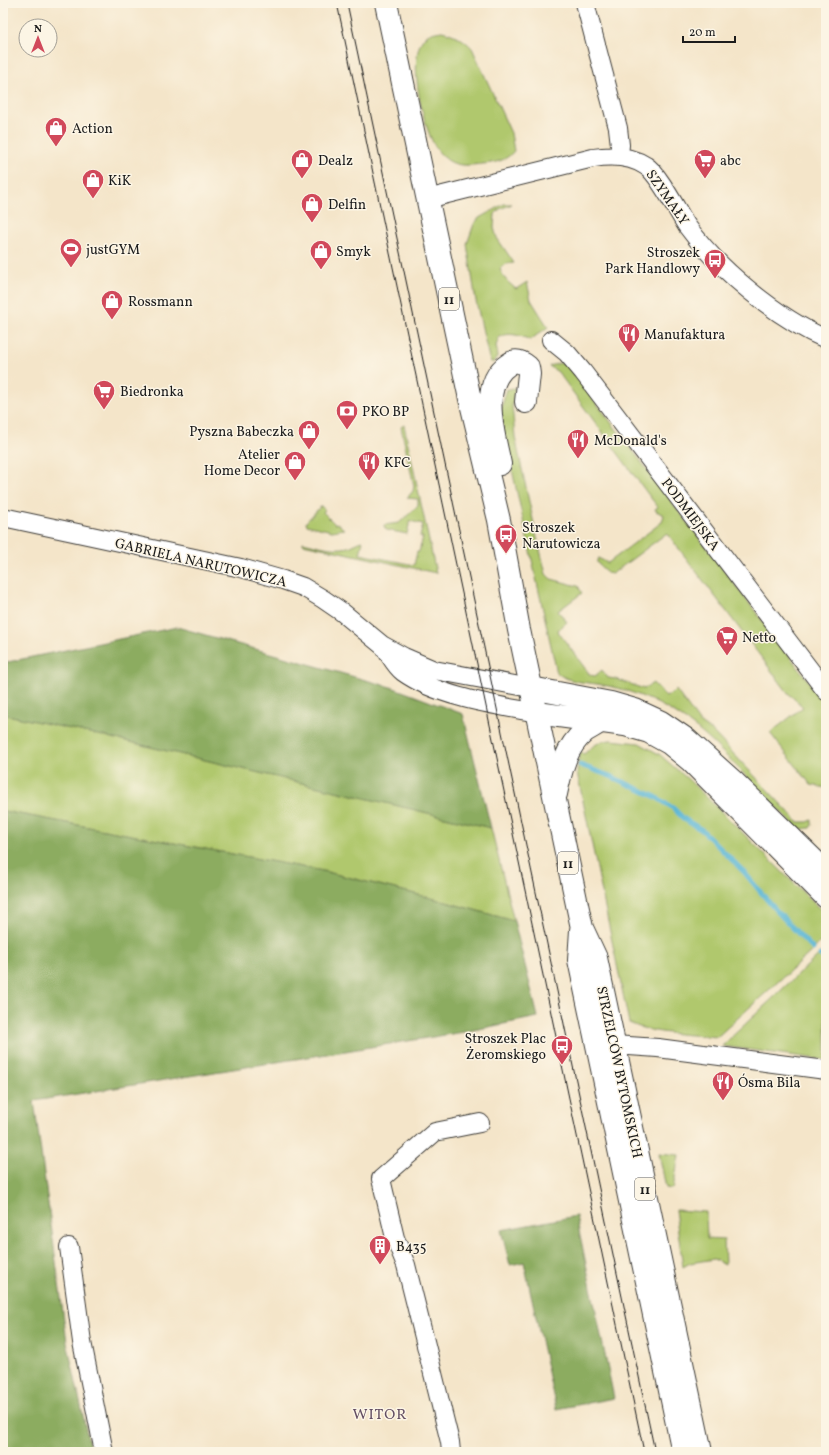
<svg xmlns="http://www.w3.org/2000/svg" width="829" height="1455" viewBox="0 0 829 1455" font-family="Vollkorn,serif">
  <style>
    .green { fill: #b0c86d; stroke: #667244 }
    .forest { fill: #8cac60; stroke: #54643e }
    .lines { fill: none; stroke-linecap: round; stroke-linejoin: round }
    .stream { stroke: #58b6d6; stroke-width: 5 }
    .street-casing { stroke: #3c3a36; stroke-width: 20 }
    .secondary-casing { stroke: #3c3a36; stroke-width: 24 }
    .highway-casing { stroke: #3c3a36; stroke-width: 24 }
    .street { stroke: #fff; stroke-width: 18 }
    .secondary { stroke: #fff; stroke-width: 22 }
    .highway { stroke: #fff; stroke-width: 22 }
    .tram { stroke: #1c1c1c; stroke-width: 1 }
    .labels { text-anchor: middle; stroke-width: 3; stroke-linejoin: round; paint-order: stroke }
    .shield { fill: #fcf5e5; stroke: #5f5d58; stroke-width: 1 }
    .shield-label { font-size: 13px; font-weight: bold; fill: #1c1c1c }
    .poi-label { font-size: 14px; fill: #1c1c1c; stroke: #fcf5e5; text-anchor: start }
    .street-label { font-size: 14px; fill: #1c1c1c; stroke: #fcf5e5 }
    .neighbourhood-label { font-size: 15px; letter-spacing: 1px; fill: #634e63; stroke: #fcf5e5 }
  </style>
  <rect width="100%" height="100%" fill="#fcf5e5"/>
  <filter id="ink" filterUnits="userSpaceOnUse"><feTurbulence type="fractalNoise" baseFrequency=".025" numOctaves="2"/><feDisplacementMap in="SourceGraphic" scale="8" xChannelSelector="R" yChannelSelector="G"/><feConvolveMatrix kernelMatrix="1 2 1 2 8 2 1 2 1" color-interpolation-filters="sRGB"/></filter>
  <filter id="wash" filterUnits="userSpaceOnUse"><feTurbulence type="fractalNoise" baseFrequency=".012" numOctaves="4" result="noise"/><feDisplacementMap in="SourceGraphic" scale="16" xChannelSelector="R" yChannelSelector="G"/><feGaussianBlur stdDeviation="0.9" result="paint"/><feColorMatrix in="noise" values="0 0 0 0 0 0 0 0 0 0 0 0 0 0 0 0 0 1.4 0 .05"/><feComposite in="paint" operator="in"/></filter>
  <g filter="url(#wash)">
    <rect width="100%" height="100%" fill="#f4e5c9"/>
    <path class="green" d="M 442,31 C 454,34 464,39 472,48 L 511,133 L 514,151 C 506,161 495,163 482,164 C 471,165 459,167 449,161 C 445,158 441,155 438,151 C 423,131 407,59 423,39 C 428,33 435,32 442,31 Z
      M 504,204 L 512,204 L 500,209 L 495,214 L 494,228 L 497,238 L 514,263 L 506,264 L 500,268 C 502,278 509,283 516,289 L 527,282 L 531,300 L 548,327 L 530,340 C 520,335 508,332 499,337 L 496,346 L 498,356 L 494,362 L 491,362 L 489,358 L 476,301 L 467,244 L 474,224 L 479,218 Z
      M 560,363 L 568,366 L 826,704 L 826,788 L 811,785 L 770,733 L 803,707 L 789,694 L 667,533 L 612,574 L 608,573 L 597,563 L 597,560 L 598,558 L 608,563 L 662,522 L 664,515 L 656,511 L 655,509 L 658,507 L 650,497 L 558,372 L 549,366 Z
      M 515,387 L 512,405 L 515,437 L 537,538 L 546,574 L 551,579 L 578,586 L 582,593 L 558,611 L 567,622 L 558,630 L 559,633 L 590,675 L 595,676 L 602,670 L 608,678 L 616,679 L 644,689 L 653,683 L 666,697 L 676,690 L 700,723 L 712,731 L 798,822 L 808,822 L 812,820 L 812,825 L 810,828 L 802,829 L 796,827 C 778,809 760,791 743,773 C 720,749 696,724 666,708 C 647,697 625,689 603,685 C 587,682 570,683 557,673 L 501,420 L 501,409 L 507,389 L 511,390 Z
      M 404,425 L 436,573 L 303,544 L 303,542 C 317,545 333,551 348,547 C 353,546 357,542 363,541 L 360,554 L 414,565 L 417,552 L 419,552 L 423,537 L 420,537 L 423,524 L 410,521 L 407,534 L 387,530 L 385,529 L 384,525 L 399,523 L 418,506 L 418,499 L 407,498 L 413,491 L 414,486 L 401,427 Z
      M 321,506 L 325,510 L 323,512 L 335,524 L 337,523 L 344,529 L 332,531 L 307,525 L 306,522 Z
      M 3,714 L 121,740 L 491,828 L 514,921 L 435,899 L 323,871 L 3,811 Z
      M 611,740 L 639,743 L 659,754 L 689,780 L 826,915 L 826,936 L 812,951 L 717,1037 C 688,1034 655,1035 629,1023 L 577,772 L 578,761 L 581,752 L 584,754 C 593,746 598,741 611,740 Z
      M 826,948 L 826,1060 L 722,1046 Z
      M 659,1153 L 679,1155 L 673,1189 L 666,1188 Z
      M 675,1210 L 706,1212 L 707,1239 L 724,1240 L 725,1265 L 714,1259 L 690,1263 L 683,1267 Z"/>
    <path class="forest" d="M 177,627 L 394,688 L 463,714 L 491,828 L 121,740 L 3,714 L 3,663 Z
      M 3,811 L 323,871 L 435,899 L 514,921 L 538,1017 L 464,1032 L 34,1101 L 67,1342 L 91,1452 L 3,1452 Z
      M 576,1216 L 614,1398 L 556,1409 L 524,1262 L 510,1265 L 501,1230 Z"/>
    <g class="lines">
      <path class="stream" d="M 580,765 L 610,776 L 656,797 L 673,808 L 684,819 L 702,830 L 744,872 L 773,907 L 813,949
        M 820,955 L 826,958"/>
    </g>
  </g>
  <g filter="url(#ink)">
    <g class="lines">
      <g class="street-casing">
        <path id="street" d="M 585,3 L 618,128 L 620,145 L 619,156
          M 427,199 L 593,158 C 611,155 630,155 646,166 C 658,173 678,212 687,226 C 718,269 777,318 826,339
          M 551,340 L 567,353 L 583,372 L 826,691
          M 3,517 L 241,568 L 283,580 L 303,587 L 323,599 L 342,612 L 382,645 L 404,657 L 434,670 L 531,688
          M 386,650 C 391,657 396,667 403,672 C 438,697 495,705 537,713
          M 614,1045 L 658,1048 L 826,1070
          M 69,1247 L 82,1342 L 104,1452
          M 451,1452 L 450,1442 L 415,1301 L 406,1265 L 395,1238 L 381,1179 L 435,1132 L 480,1123"/>
      </g>
      <g class="secondary-casing">
        <path id="secondary" d="M 531,688 L 611,703 L 635,710 L 661,722 L 686,739 L 735,783 L 826,872
          M 537,713 L 625,725 L 649,732 L 669,743 L 691,761 L 826,897"/>
      </g>
      <g class="highway-casing">
        <path id="highway" d="M 386,3 L 470,399 L 499,520 L 519,630 L 582,928 L 596,958 L 701,1452
          M 500,464 C 494,435 478,384 509,364 C 516,359 522,362 528,367 L 529,374 L 526,402
          M 556,794 C 561,771 565,748 584,732 C 589,728 595,726 600,722
          M 581,930 L 579,960 L 683,1452"/>
      </g>
      <use href="#street" class="street"/>
      <use href="#secondary" class="secondary"/>
      <use href="#highway" class="highway"/>
      <path class="tram" d="M 337,3 L 644,1452
        M 347,3 L 655,1452"/>
    </g>
  </g>
  <defs>
    <g id="shop-pin" transform="scale(1.15)"><path d="M0 17L-7.5 6A9.5 9.5 0 1 1 7.5 6Z" fill="#d1495b" stroke="#fcf5e5"/><path d="M-5-2.5h2.3a2.7 3.5 0 0 1 5.4 0H5L5.5 6h-11ZM-1.5-2.5h3a1.5 2.3 0 0 0-3 0Z" fill="#fff"/></g>
    <g id="supermarket-pin" transform="scale(1.15)"><path d="M0 17L-7.5 6A9.5 9.5 0 1 1 7.5 6Z" fill="#d1495b" stroke="#fcf5e5"/><path d="M-6-5.5h2.5l.6 2H6L4.5 2H-2.5L-4.4-4H-6ZM-1.5 3.2a1.3 1.3 0 1 0 .1 0ZM3 3.2a1.3 1.3 0 1 0 .1 0Z" fill="#fff"/></g>
    <g id="stadium-pin" transform="scale(1.15)"><path d="M0 17L-7.5 6A9.5 9.5 0 1 1 7.5 6Z" fill="#d1495b" stroke="#fcf5e5"/><path d="M0-5a6.5 5 0 1 0 0 10a6.5 5 0 1 0 0-10ZM-3.5-1.8h7v3.6h-7Z" fill="#fff"/></g>
    <g id="bus-pin" transform="scale(1.15)"><path d="M0 17L-7.5 6A9.5 9.5 0 1 1 7.5 6Z" fill="#d1495b" stroke="#fcf5e5"/><path d="M-5-6H5V4H4V6H2V4H-2V6H-4V4H-5ZM-3.5-4V0h7V-4ZM-3.5 1.2v1.5H-2V1.2ZM2 1.2v1.5H3.5V1.2Z" fill="#fff"/></g>
    <g id="restaurant-pin" transform="scale(1.15)"><path d="M0 17L-7.5 6A9.5 9.5 0 1 1 7.5 6Z" fill="#d1495b" stroke="#fcf5e5"/><path d="M-5-6h1v4h1v-4h1v4h1v-4h1v5L-1.5 .5V6h-2V.5L-5-1ZM5-6V6H3V1.5H1.5Q1.5-4 5-6Z" fill="#fff"/></g>
    <g id="bank-pin" transform="scale(1.15)"><path d="M0 17L-7.5 6A9.5 9.5 0 1 1 7.5 6Z" fill="#d1495b" stroke="#fcf5e5"/><path d="M-6-4H6V4H-6ZM0-2.3a2.3 2.3 0 1 0 0 4.6a2.3 2.3 0 1 0 0-4.6Z" fill="#fff"/></g>
    <g id="building-pin" transform="scale(1.15)"><path d="M0 17L-7.5 6A9.5 9.5 0 1 1 7.5 6Z" fill="#d1495b" stroke="#fcf5e5"/><path d="M-4-6H4V6H1V3H-1V6H-4ZM-2.5-4.3h1.7v1.8h-1.7ZM.8-4.3h1.7v1.8H.8ZM-2.5-1h1.7V.8h-1.7ZM.8-1h1.7V.8H.8Z" fill="#fff"/></g>
  </defs>
  <g fill-rule="evenodd">
    <use href="#shop-pin" x="56" y="128"/>
    <use href="#shop-pin" x="302" y="160"/>
    <use href="#supermarket-pin" x="705" y="160"/>
    <use href="#shop-pin" x="93" y="180"/>
    <use href="#shop-pin" x="312" y="204"/>
    <use href="#stadium-pin" x="71" y="249"/>
    <use href="#shop-pin" x="321" y="251"/>
    <use href="#bus-pin" x="715" y="260"/>
    <use href="#shop-pin" x="112" y="301"/>
    <use href="#restaurant-pin" x="629" y="334"/>
    <use href="#supermarket-pin" x="104" y="391"/>
    <use href="#bank-pin" x="347" y="411"/>
    <use href="#shop-pin" x="309" y="431"/>
    <use href="#restaurant-pin" x="578" y="440"/>
    <use href="#shop-pin" x="295" y="462"/>
    <use href="#restaurant-pin" x="369" y="462"/>
    <use href="#bus-pin" x="506" y="535"/>
    <use href="#supermarket-pin" x="727" y="637"/>
    <use href="#bus-pin" x="562" y="1046"/>
    <use href="#restaurant-pin" x="723" y="1082"/>
    <use href="#building-pin" x="380" y="1246"/>
  </g>
  <g class="labels">
    <g class="shield">
      <rect x="439" y="288" width="20" height="22" rx="3"/>
      <rect x="558" y="852" width="20" height="22" rx="3"/>
      <rect x="635" y="1178" width="20" height="22" rx="3"/>
    </g>
    <g class="shield-label">
      <text x="449" y="304">11</text>
      <text x="568" y="868">11</text>
      <text x="645" y="1194">11</text>
    </g>
    <g class="poi-label">
      <text x="72" y="133">Action</text>
      <text x="318" y="165">Dealz</text>
      <text x="720" y="165">abc</text>
      <text x="108" y="185">KiK</text>
      <text x="328" y="209">Delfin</text>
      <text x="86" y="254">justGYM</text>
      <text x="336" y="256">Smyk</text>
      <text x="700" y="257" text-anchor="end">Stroszek<tspan x="700" dy="16">Park Handlowy</tspan></text>
      <text x="128" y="306">Rossmann</text>
      <text x="644" y="339">Manufaktura</text>
      <text x="120" y="396">Biedronka</text>
      <text x="362" y="416">PKO BP</text>
      <text x="294" y="436" text-anchor="end">Pyszna Babeczka</text>
      <text x="594" y="445">McDonald's</text>
      <text x="280" y="459" text-anchor="end">Atelier<tspan x="280" dy="16">Home Decor</tspan></text>
      <text x="384" y="467">KFC</text>
      <text x="522" y="532">Stroszek<tspan x="522" dy="16">Narutowicza</tspan></text>
      <text x="742" y="642">Netto</text>
      <text x="546" y="1043" text-anchor="end">Stroszek Plac<tspan x="546" dy="16">Żeromskiego</tspan></text>
      <text x="738" y="1087">Ósma Bila</text>
      <text x="396" y="1251">B435</text>
    </g>
    <g class="street-label">
      <text transform="translate(668 197) rotate(55)" y="5">SZYMAŁY</text>
      <text transform="translate(691 514) rotate(53)" y="5">PODMIEJSKA</text>
      <text transform="translate(201 562) rotate(13)" y="5">GABRIELA NARUTOWICZA</text>
      <text transform="translate(620 1072) rotate(78)" y="5">STRZELCÓW BYTOMSKICH</text>
    </g>
    <g class="neighbourhood-label">
      <text x="380" y="1419">WITOR</text>
    </g>
  </g>
  <rect width="829" height="1455" fill="none" stroke="#fcf5e5" stroke-width="16"/>
  <g transform="translate(38 38)"><circle r="19" fill="#fcf5e5" stroke="#a29e95"/>
  <path d="M0-3L7 15L0 10L-7 15Z" fill="#d1495b"/>
  <text y="-6" font-size="11" font-weight="bold" text-anchor="middle" fill="#1c1c1c">N</text>
  </g>
  <path d="M683 36v6h52v-6" fill="none" stroke="#1c1c1c" stroke-width="2"/>
  <text x="689" y="36" font-size="12" fill="#1c1c1c" stroke="#fcf5e5" stroke-width="3" paint-order="stroke">20 m</text>
</svg>
